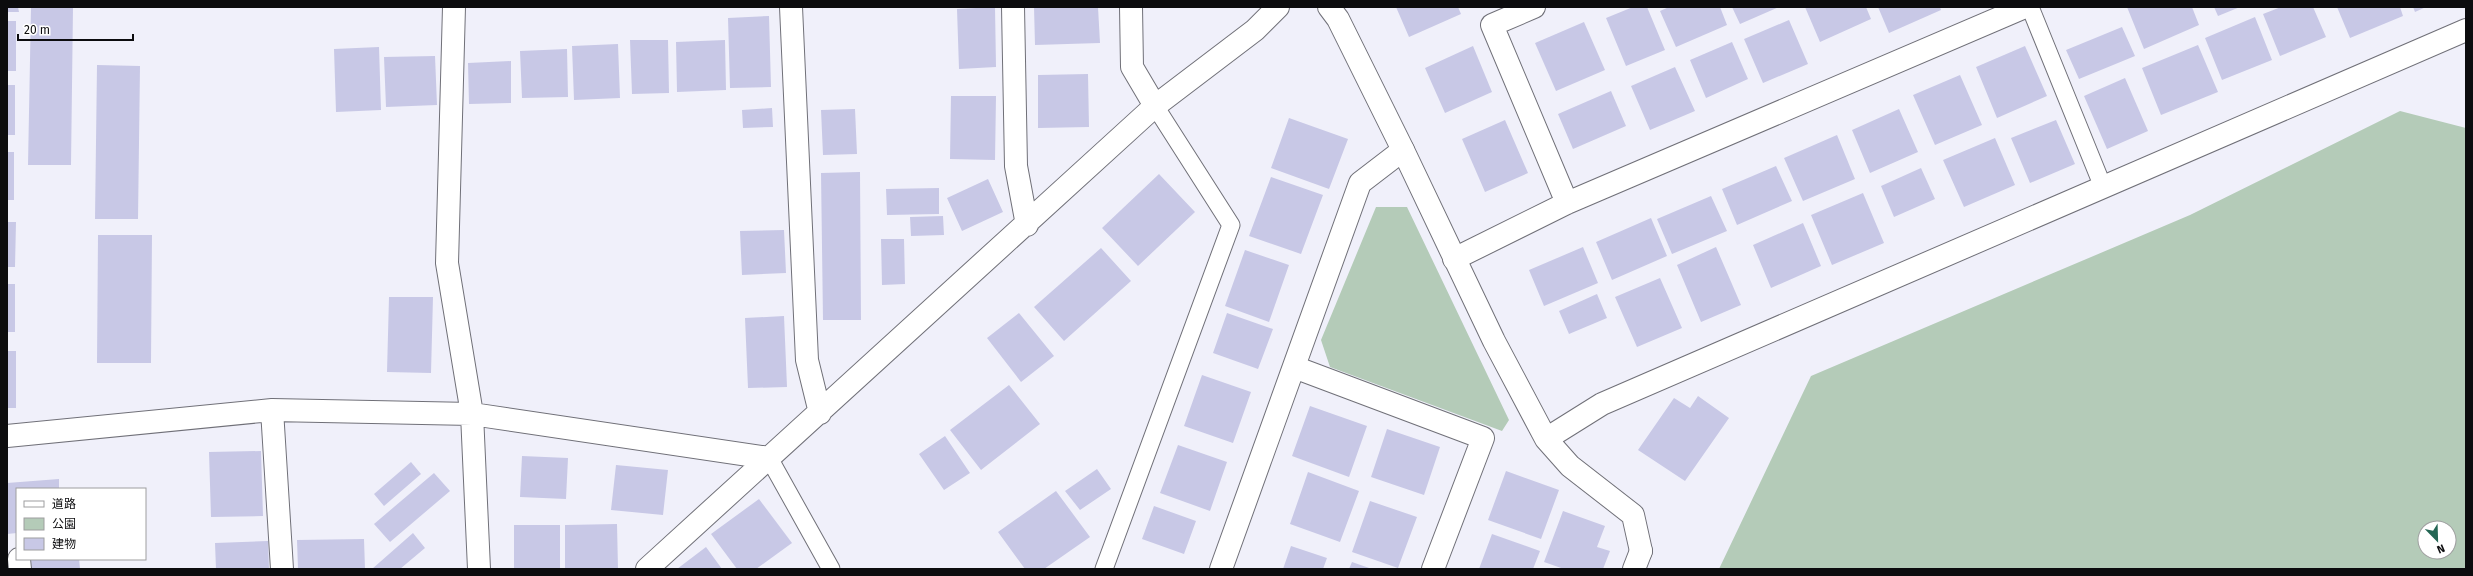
<svg xmlns="http://www.w3.org/2000/svg" width="2473" height="576" viewBox="0 0 2473 576" font-family="'Fira Sans','Noto Sans JP',sans-serif">
  <style>
    .green { fill: #b4cbb8; fill-rule: evenodd }
    .building { fill: #c8c8e6 }
    .lines { fill: none; stroke-linecap: round; stroke-linejoin: round }
    .lane-casing { stroke: #707078; stroke-width: 19 }
    .street-casing { stroke: #707078; stroke-width: 24 }
    .secondary-casing { stroke: #707078; stroke-width: 24 }
    .lane { stroke: #fff; stroke-width: 17 }
    .street { stroke: #fff; stroke-width: 22 }
    .secondary { stroke: #fff; stroke-width: 22 }
  </style>
  <rect width="100%" height="100%" fill="#f0f0fa"/>
  <path class="green" d="M 2400,111 L 2466,128 L 2466,569 L 1719,569 L 1811,376 L 2190,215 ZM 2425,528 L 2449,528 L 2449,552 L 2425,552 Z
    M 1376,207 L 1407,207 L 1509,420 L 1502,431 L 1330,367 L 1321,340 Z"/>
  <path class="building" d="M 7,7 L 18,7 L 19,12 L 7,12 Z
    M 31,7 L 73,7 L 71,165 L 28,165 Z
    M 995,7 L 996,67 L 959,69 L 957,9 Z
    M 1034,7 L 1098,7 L 1100,43 L 1035,45 Z
    M 1396,7 L 1458,7 L 1461,14 L 1409,37 Z
    M 1633,7 L 1647,7 L 1665,50 L 1626,66 L 1606,18 Z
    M 1669,7 L 1720,7 L 1727,25 L 1676,47 L 1660,11 Z
    M 1732,7 L 1779,7 L 1740,24 Z
    M 1805,7 L 1866,7 L 1871,19 L 1820,42 Z
    M 1878,7 L 1940,7 L 1941,10 L 1889,33 Z
    M 2127,7 L 2192,7 L 2199,25 L 2144,49 Z
    M 2214,7 L 2240,7 L 2218,16 Z
    M 2281,7 L 2313,7 L 2326,37 L 2280,56 L 2263,14 Z
    M 2337,7 L 2400,7 L 2403,16 L 2350,38 Z
    M 2413,7 L 2426,7 L 2415,12 Z
    M 769,16 L 771,87 L 730,88 L 728,18 Z
    M 2255,17 L 2272,60 L 2222,80 L 2205,38 Z
    M 1789,20 L 1808,64 L 1763,83 L 1744,39 Z
    M 7,21 L 16,21 L 16,71 L 7,71 Z
    M 1584,22 L 1605,70 L 1556,91 L 1535,43 Z
    M 2122,27 L 2135,56 L 2079,79 L 2066,50 Z
    M 630,40 L 668,40 L 669,93 L 632,94 Z
    M 725,40 L 726,90 L 677,92 L 676,42 Z
    M 1732,42 L 1748,79 L 1706,98 L 1690,60 Z
    M 618,44 L 620,98 L 574,100 L 572,46 Z
    M 2198,45 L 2218,92 L 2161,115 L 2142,68 Z
    M 1473,46 L 1492,92 L 1445,113 L 1425,68 Z
    M 2025,46 L 2047,96 L 1997,118 L 1976,67 Z
    M 379,47 L 381,110 L 336,112 L 334,49 Z
    M 567,49 L 568,97 L 522,98 L 520,51 Z
    M 435,56 L 437,105 L 386,107 L 384,57 Z
    M 511,61 L 511,103 L 469,104 L 468,63 Z
    M 97,65 L 140,66 L 138,219 L 95,219 Z
    M 1675,67 L 1695,111 L 1650,130 L 1631,86 Z
    M 1088,74 L 1089,127 L 1038,128 L 1038,75 Z
    M 1960,75 L 1982,125 L 1935,145 L 1913,95 Z
    M 2125,78 L 2148,131 L 2107,149 L 2084,96 Z
    M 7,85 L 15,85 L 15,135 L 7,135 Z
    M 1611,91 L 1626,126 L 1573,149 L 1558,114 Z
    M 951,96 L 996,96 L 995,160 L 950,159 Z
    M 772,108 L 773,127 L 743,128 L 742,110 Z
    M 855,109 L 857,154 L 823,155 L 821,110 Z
    M 1899,109 L 1918,152 L 1870,173 L 1852,130 Z
    M 1289,118 L 1348,139 L 1329,189 L 1271,168 Z
    M 1505,120 L 1528,173 L 1485,192 L 1462,139 Z
    M 2056,120 L 2075,164 L 2030,183 L 2011,138 Z
    M 1837,135 L 1855,179 L 1803,201 L 1784,158 Z
    M 1995,138 L 2015,185 L 1964,207 L 1943,160 Z
    M 7,152 L 14,152 L 14,200 L 7,200 Z
    M 1776,166 L 1792,201 L 1737,225 L 1722,189 Z
    M 1921,168 L 1935,199 L 1894,217 L 1881,186 Z
    M 860,172 L 861,320 L 823,320 L 821,173 Z
    M 1159,174 L 1195,212 L 1138,266 L 1102,228 Z
    M 1271,177 L 1323,195 L 1301,254 L 1249,236 Z
    M 988,179 L 1003,212 L 962,231 L 947,198 Z
    M 939,188 L 939,214 L 887,215 L 886,189 Z
    M 1863,193 L 1884,243 L 1832,265 L 1811,215 Z
    M 1711,196 L 1727,231 L 1672,254 L 1657,219 Z
    M 943,216 L 944,235 L 911,236 L 910,217 Z
    M 1651,218 L 1667,256 L 1612,280 L 1596,242 Z
    M 7,222 L 16,222 L 15,267 L 7,267 Z
    M 1803,223 L 1821,266 L 1771,288 L 1753,245 Z
    M 784,230 L 786,273 L 742,275 L 740,231 Z
    M 98,235 L 152,235 L 151,363 L 97,363 Z
    M 881,239 L 904,239 L 905,284 L 882,285 Z
    M 1583,247 L 1598,283 L 1544,306 L 1529,270 Z
    M 1716,247 L 1741,305 L 1701,322 L 1677,265 Z
    M 1101,248 L 1131,281 L 1064,341 L 1034,307 Z
    M 1245,250 L 1289,265 L 1269,322 L 1225,306 Z
    M 1660,278 L 1682,328 L 1637,347 L 1615,297 Z
    M 7,284 L 15,284 L 15,332 L 7,332 Z
    M 1597,294 L 1607,318 L 1569,334 L 1559,311 Z
    M 389,297 L 433,297 L 431,373 L 387,372 Z
    M 1019,313 L 1054,356 L 1021,382 L 987,338 Z
    M 1227,313 L 1273,329 L 1258,369 L 1213,353 Z
    M 784,316 L 787,387 L 748,388 L 745,318 Z
    M 7,351 L 16,351 L 16,408 L 7,408 Z
    M 1202,375 L 1251,392 L 1233,443 L 1184,426 Z
    M 1009,385 L 1040,424 L 981,470 L 950,430 Z
    M 1698,396 L 1729,418 L 1685,481 L 1638,450 L 1674,398 L 1690,408 Z
    M 1310,406 L 1367,426 L 1349,477 L 1292,456 Z
    M 1387,429 L 1440,447 L 1424,495 L 1371,477 Z
    M 945,436 L 970,473 L 944,490 L 919,454 Z
    M 1178,445 L 1227,462 L 1210,511 L 1160,493 Z
    M 261,451 L 263,516 L 211,517 L 209,452 Z
    M 522,456 L 568,458 L 566,499 L 520,497 Z
    M 411,462 L 421,474 L 384,506 L 374,494 Z
    M 616,465 L 668,470 L 663,515 L 611,510 Z
    M 1097,469 L 1111,489 L 1080,510 L 1065,491 Z
    M 1506,471 L 1559,490 L 1541,539 L 1488,520 Z
    M 1308,472 L 1359,491 L 1340,542 L 1290,524 Z
    M 434,473 L 450,491 L 390,542 L 374,524 Z
    M 59,479 L 59,489 L 17,489 L 17,533 L 7,534 L 7,483 Z
    M 1056,491 L 1090,537 L 1044,569 L 1025,569 L 998,532 Z
    M 759,499 L 792,543 L 756,569 L 737,569 L 711,534 Z
    M 1370,501 L 1417,517 L 1398,568 L 1352,552 Z
    M 1154,506 L 1196,521 L 1184,554 L 1142,539 Z
    M 1563,511 L 1605,526 L 1597,547 L 1610,551 L 1603,569 L 1564,569 L 1544,562 Z
    M 617,524 L 618,569 L 565,569 L 565,525 Z
    M 514,525 L 560,525 L 560,569 L 514,569 Z
    M 413,533 L 425,548 L 400,569 L 372,569 Z
    M 1492,534 L 1540,551 L 1533,569 L 1479,569 Z
    M 364,539 L 365,569 L 298,569 L 297,540 Z
    M 268,541 L 269,569 L 216,569 L 215,543 Z
    M 1291,546 L 1327,558 L 1323,569 L 1283,569 Z
    M 706,547 L 722,569 L 677,569 Z
    M 31,559 L 79,559 L 80,569 L 32,569 Z
    M 1352,562 L 1372,569 L 1349,569 Z"/>
  <g class="lines">
    <g class="lane-casing">
      <path id="lane" d="M 2030,7 L 2103,187
        M 769,458 L 831,569
        M 1104,569 L 1231,225 L 1155,106"/>
    </g>
    <g class="street-casing">
      <path id="street" d="M 454,7 L 447,263 L 472,414 L 479,569
        M 791,7 L 807,360 L 820,413
        M 1013,7 L 1016,166 L 1027,225
        M 1131,7 L 1132,67 L 1155,106
        M 1534,7 L 1492,25 L 1567,203
        M 1454,259 L 1567,203 L 2025,7
        M 1294,367 L 1483,438 L 1433,569
        M 272,410 L 282,569
        M 7,436 L 272,410 L 472,414 L 769,458
        M 19,559 L 20,569
        M 647,569 L 1155,106 L 1255,30 L 1278,7
        M 1221,569 L 1360,183 L 1403,150
        M 1634,569 L 1641,551"/>
    </g>
    <g class="secondary-casing">
      <path id="secondary" d="M 1329,7 L 1338,19 L 1403,150 L 1494,341 L 1546,439 L 1570,466 L 1633,515 L 1641,551
        M 1546,439 L 1602,404 L 2466,30"/>
    </g>
    <use href="#lane" class="lane"/>
    <use href="#street" class="street"/>
    <use href="#secondary" class="secondary"/>
  </g>
  <rect width="2473" height="576" fill="none" stroke="#0c0c0e" stroke-width="16"/>
  <rect x="16" y="488" width="130" height="72" fill="#ffffff" stroke="#9e9e9f"/>
  <rect x="24" y="501" width="20" height="6" fill="#ffffff" stroke="#9e9e9f"/>
  <text x="52" y="508" font-size="12" fill="#0c0c0e">道路</text>
  <rect x="24" y="518" width="20" height="12" fill="#b4cbb8" stroke="#9e9e9f"/>
  <text x="52" y="528" font-size="12" fill="#0c0c0e">公園</text>
  <rect x="24" y="538" width="20" height="12" fill="#c8c8e6" stroke="#9e9e9f"/>
  <text x="52" y="548" font-size="12" fill="#0c0c0e">建物</text>
  <g transform="translate(2437 540) rotate(157)"><circle r="19" fill="#ffffff" stroke="#9e9e9f"/>
  <path d="M0-3L7 15L0 10L-7 15Z" fill="#246654"/>
  <text y="-6" font-size="11" font-weight="bold" text-anchor="middle" fill="#0c0c0e">N</text>
  </g>
  <path d="M18 34v6h115v-6" fill="none" stroke="#0c0c0e" stroke-width="2"/>
  <text x="24" y="34" font-size="12" fill="#0c0c0e" stroke="#ffffff" stroke-width="3" paint-order="stroke">20 m</text>
</svg>
